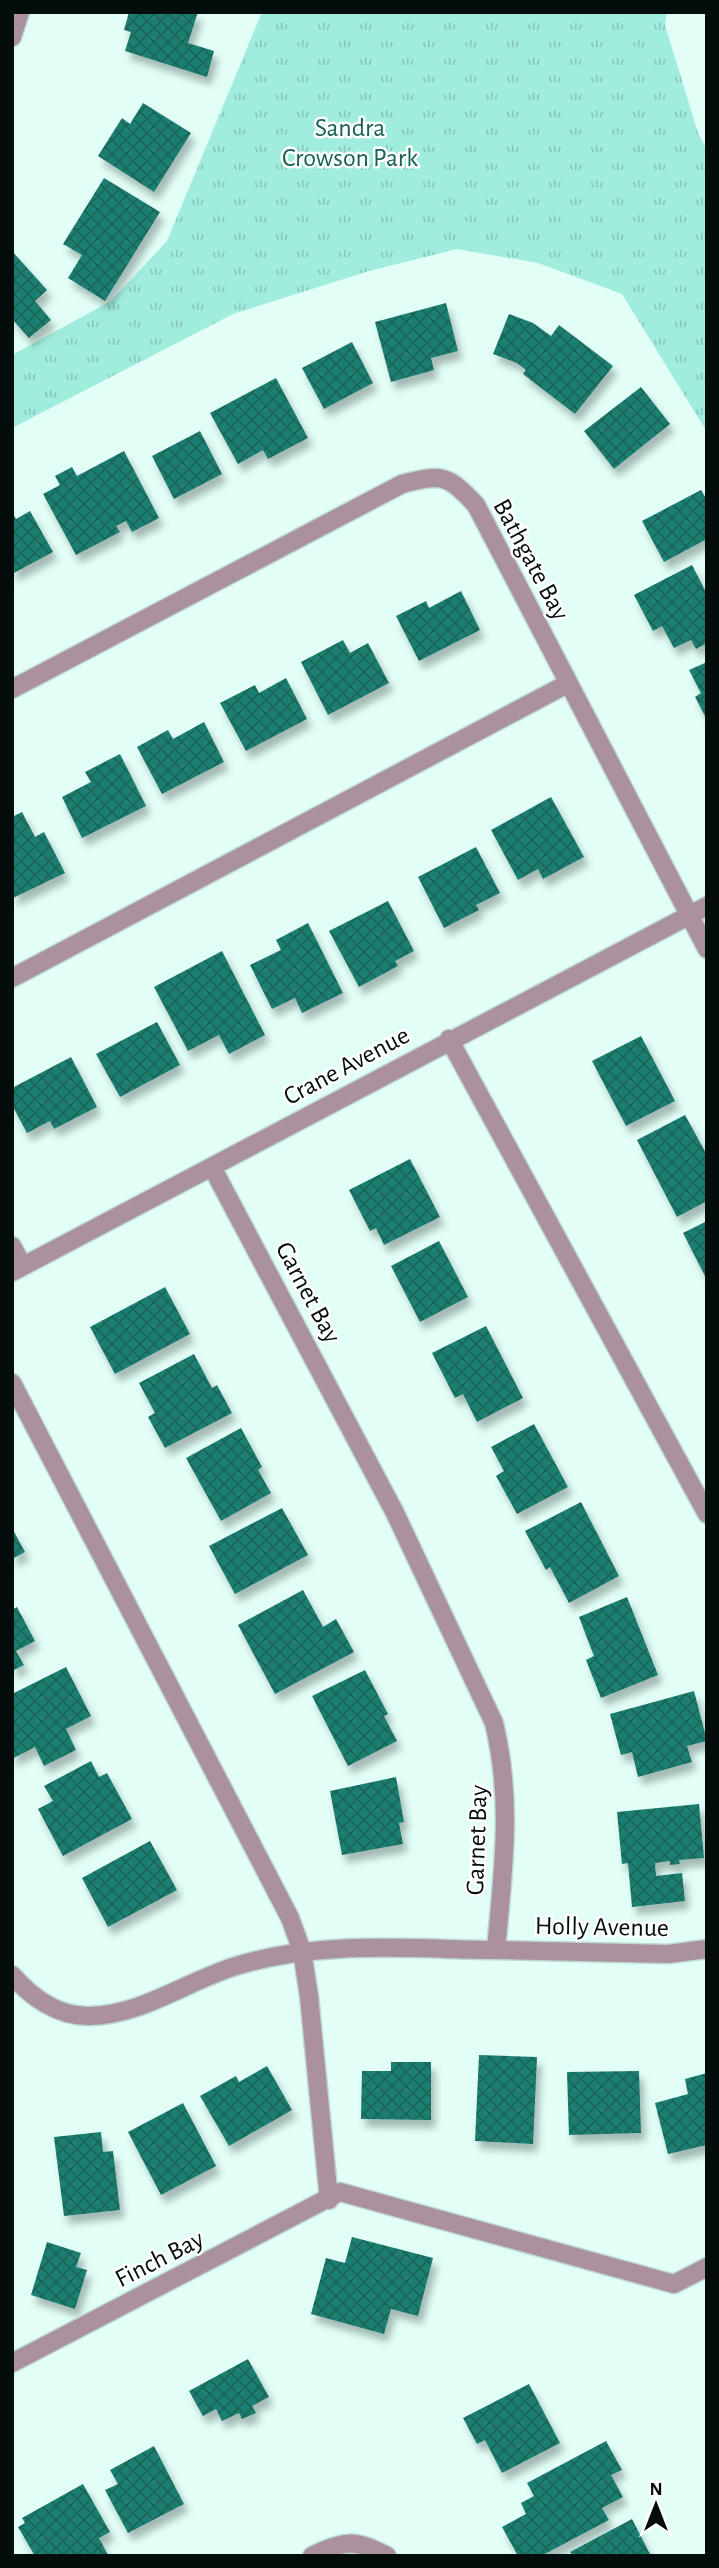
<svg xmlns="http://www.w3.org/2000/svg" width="719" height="2568" viewBox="0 0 719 2568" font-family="'Alegreya Sans',sans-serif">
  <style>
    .grass { fill: url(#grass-tufts) }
    .building { fill: url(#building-cross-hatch); filter: url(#shadow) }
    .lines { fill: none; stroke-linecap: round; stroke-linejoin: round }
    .minor-casing { stroke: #bdd8d1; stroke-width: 21 }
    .minor { stroke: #ab909f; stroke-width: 18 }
    .labels { text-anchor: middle; stroke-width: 5; stroke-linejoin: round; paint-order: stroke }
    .park-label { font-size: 26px; fill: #196055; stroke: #fff }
    .street-label { font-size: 26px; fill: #030e0c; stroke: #fff }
  </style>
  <defs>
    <pattern id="grass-tufts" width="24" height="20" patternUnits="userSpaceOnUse" patternTransform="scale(1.75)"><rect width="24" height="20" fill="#a0ecdd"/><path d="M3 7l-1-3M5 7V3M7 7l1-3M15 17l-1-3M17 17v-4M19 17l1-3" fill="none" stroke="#88c9bc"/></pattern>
    <pattern id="building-cross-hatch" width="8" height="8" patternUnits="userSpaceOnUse" patternTransform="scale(1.75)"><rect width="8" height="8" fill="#1f7e70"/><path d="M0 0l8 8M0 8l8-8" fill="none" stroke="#19665a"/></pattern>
    <filter id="shadow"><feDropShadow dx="4.5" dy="8" stdDeviation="3.5" flood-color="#0004"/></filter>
  </defs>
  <rect width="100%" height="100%" fill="#e1fef7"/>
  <path class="grass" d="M 262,12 L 667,12 L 665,25 L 698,133 L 707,150 L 707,432 L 622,294 L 538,263 L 457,249 L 369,271 L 233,314 L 12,428 L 12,355 L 111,301 L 167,241 Z"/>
  <path class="building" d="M 129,12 L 198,12 L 188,43 L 214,51 L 207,77 L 125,51 L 131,32 L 124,30 Z
    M 143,103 L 191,133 L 154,192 L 98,156 L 122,118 L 130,124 Z
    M 104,178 L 160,212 L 105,301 L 68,278 L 82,255 L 63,244 Z
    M 12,251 L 47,290 L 35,301 L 51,320 L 29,338 L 12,319 Z
    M 446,303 L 458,351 L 431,358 L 434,370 L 391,382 L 375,322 Z
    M 509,314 L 533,323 L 551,336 L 559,325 L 613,366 L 575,414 L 523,374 L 526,370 L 517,363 L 493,354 Z
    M 352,342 L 373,383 L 324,409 L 302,368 Z
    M 276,378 L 308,438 L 268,459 L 263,450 L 238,464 L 210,413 Z
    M 641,387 L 670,424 L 614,469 L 584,431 Z
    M 200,431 L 222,474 L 174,499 L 152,456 Z
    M 124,451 L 159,518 L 132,532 L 126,521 L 116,526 L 120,532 L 76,555 L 43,494 L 60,485 L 55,476 L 72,467 L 77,476 Z
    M 701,490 L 707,500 L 707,539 L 664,562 L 642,521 Z
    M 30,511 L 53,552 L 12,574 L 12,512 L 16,519 Z
    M 692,565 L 707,594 L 707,643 L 696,649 L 691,640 L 674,648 L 662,626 L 653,631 L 634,595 Z
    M 461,591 L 480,630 L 419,661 L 396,616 L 426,601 L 429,608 Z
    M 343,640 L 350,653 L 368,643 L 389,683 L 328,715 L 301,662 Z
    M 707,662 L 707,720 L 695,697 L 701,693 L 689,670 Z
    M 286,678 L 307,719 L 246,751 L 220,703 L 255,685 L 259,693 Z
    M 204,722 L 224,762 L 162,794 L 137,747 L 168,730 L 173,739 Z
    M 120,754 L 146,806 L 82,838 L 62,797 L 91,782 L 85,772 Z
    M 551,797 L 584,857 L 543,879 L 538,869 L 518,880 L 491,830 Z
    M 22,812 L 35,837 L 44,832 L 65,873 L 13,898 L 12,817 Z
    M 476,847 L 500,893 L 476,905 L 479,910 L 444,928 L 418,877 Z
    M 388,901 L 414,951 L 395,961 L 398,966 L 359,987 L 329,931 Z
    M 308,923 L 343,993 L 302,1013 L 295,998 L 272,1009 L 250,965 L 281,950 L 276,940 Z
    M 222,951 L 265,1035 L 229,1054 L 219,1035 L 188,1051 L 154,987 Z
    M 157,1022 L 180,1065 L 120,1097 L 96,1054 Z
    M 641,1036 L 675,1101 L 626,1126 L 592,1061 Z
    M 71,1057 L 97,1107 L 54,1129 L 50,1121 L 27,1133 L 12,1105 L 12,1088 Z
    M 685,1115 L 707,1155 L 707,1201 L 677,1217 L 637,1140 Z
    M 410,1159 L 440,1217 L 384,1245 L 376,1228 L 370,1231 L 349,1190 Z
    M 707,1221 L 707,1280 L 683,1233 Z
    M 439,1241 L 468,1297 L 420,1322 L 391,1266 Z
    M 165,1287 L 190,1334 L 115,1374 L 90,1327 Z
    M 486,1326 L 523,1398 L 477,1422 L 463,1394 L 455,1398 L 432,1353 Z
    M 194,1354 L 212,1388 L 217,1385 L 232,1413 L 165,1448 L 148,1417 L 155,1413 L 139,1383 Z
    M 534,1424 L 568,1487 L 517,1514 L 496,1476 L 504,1471 L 491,1447 Z
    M 241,1428 L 262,1467 L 258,1470 L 271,1493 L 221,1521 L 186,1458 Z
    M 581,1502 L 619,1576 L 569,1603 L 550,1567 L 546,1570 L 525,1531 Z
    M 282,1508 L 308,1555 L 235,1594 L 209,1546 Z
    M 12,1528 L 25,1552 L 12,1559 Z
    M 303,1590 L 323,1627 L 336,1619 L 354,1652 L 275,1694 L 238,1625 Z
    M 627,1597 L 658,1675 L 601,1698 L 586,1660 L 594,1656 L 579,1617 Z
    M 17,1607 L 35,1641 L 16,1651 L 24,1665 L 12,1671 L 12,1610 Z
    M 66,1667 L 91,1716 L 66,1729 L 76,1750 L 44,1766 L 35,1747 L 12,1759 L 12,1694 Z
    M 365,1670 L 388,1714 L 384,1716 L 397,1741 L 348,1766 L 312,1696 Z
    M 694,1691 L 707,1741 L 687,1746 L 692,1762 L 638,1777 L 632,1752 L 621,1755 L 610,1714 Z
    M 91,1761 L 99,1777 L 107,1773 L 132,1819 L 63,1856 L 38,1809 L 53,1801 L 44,1786 Z
    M 396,1777 L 404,1822 L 399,1823 L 403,1844 L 342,1855 L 330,1791 Z
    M 699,1804 L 704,1858 L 679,1860 L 680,1864 L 670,1865 L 670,1861 L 655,1863 L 656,1876 L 682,1873 L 685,1901 L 632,1907 L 628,1863 L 622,1864 L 617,1812 Z
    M 150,1841 L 177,1890 L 108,1927 L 82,1878 Z
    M 479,2055 L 537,2057 L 533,2144 L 475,2141 Z
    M 391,2062 L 431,2062 L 431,2120 L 361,2119 L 362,2071 L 391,2071 Z
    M 267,2066 L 292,2110 L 229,2146 L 200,2096 L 236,2076 L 239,2082 Z
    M 639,2071 L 641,2133 L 569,2135 L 567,2072 Z
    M 707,2073 L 707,2145 L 668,2154 L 655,2103 L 688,2094 L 685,2079 Z
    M 183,2103 L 216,2166 L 161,2195 L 128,2132 Z
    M 101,2132 L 103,2152 L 113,2151 L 120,2210 L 64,2216 L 54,2137 Z
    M 352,2237 L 433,2258 L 418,2316 L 391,2309 L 384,2334 L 311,2314 L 326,2258 L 345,2263 Z
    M 47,2242 L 81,2253 L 76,2267 L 87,2270 L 75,2309 L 31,2295 Z
    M 248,2359 L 269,2397 L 252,2406 L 256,2413 L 242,2419 L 239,2413 L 222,2421 L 216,2409 L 203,2416 L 189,2391 Z
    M 529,2384 L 560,2443 L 502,2473 L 485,2440 L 477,2444 L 463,2418 Z
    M 606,2441 L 622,2470 L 611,2475 L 623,2497 L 602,2508 L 609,2520 L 541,2556 L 518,2556 L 502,2527 L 526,2514 L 521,2503 L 534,2496 L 527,2483 Z
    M 154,2446 L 184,2504 L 128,2533 L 105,2490 L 118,2484 L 110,2470 Z
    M 83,2484 L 110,2532 L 99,2538 L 108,2555 L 35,2556 L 18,2527 L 25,2523 L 22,2518 Z
    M 632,2519 L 651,2556 L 573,2556 L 570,2552 Z"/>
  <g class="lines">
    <g class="minor-casing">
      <path id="minor" d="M 12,37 L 20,12
        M 12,689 L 402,484 C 442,474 447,474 476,505 L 707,949
        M 12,978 L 567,684
        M 449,1039 L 707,1514
        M 12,1246 L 23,1266
        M 12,1272 L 707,906
        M 12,1383 L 290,1918 L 302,1951 L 309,1996 L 329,2200
        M 496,1950 L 668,1954 L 707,1949
        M 12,1975 C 32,1998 59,2017 90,2016 C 142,2015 187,1981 236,1966 C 319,1940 410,1949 496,1950 C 503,1870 513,1802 494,1723 L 395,1513 L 212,1167
        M 12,2363 L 340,2192 L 674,2284 L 707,2267
        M 312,2556 C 343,2540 356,2539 387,2556"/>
    </g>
    <use href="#minor" class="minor"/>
  </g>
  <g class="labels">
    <g class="park-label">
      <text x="350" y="136">Sandra<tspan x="350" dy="30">Crowson Park</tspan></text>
    </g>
    <g class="street-label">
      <text transform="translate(532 559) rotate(62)" y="9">Bathgate Bay</text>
      <text transform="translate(346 1065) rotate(-28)" y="9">Crane Avenue</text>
      <text transform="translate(309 1292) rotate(62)" y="9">Garnet Bay</text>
      <text transform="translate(476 1840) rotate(-88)" y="9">Garnet Bay</text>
      <text transform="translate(602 1926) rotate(1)" y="9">Holly Avenue</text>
      <text transform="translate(159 2258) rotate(-27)" y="9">Finch Bay</text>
    </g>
  </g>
  <rect width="719" height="2568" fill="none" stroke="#030e0c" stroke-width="28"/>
  <g transform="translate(656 2505)" stroke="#ffffff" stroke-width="5" paint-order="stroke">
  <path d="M0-5L12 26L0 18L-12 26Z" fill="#030e0c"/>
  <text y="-10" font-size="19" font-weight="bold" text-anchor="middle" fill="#030e0c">N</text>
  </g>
</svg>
